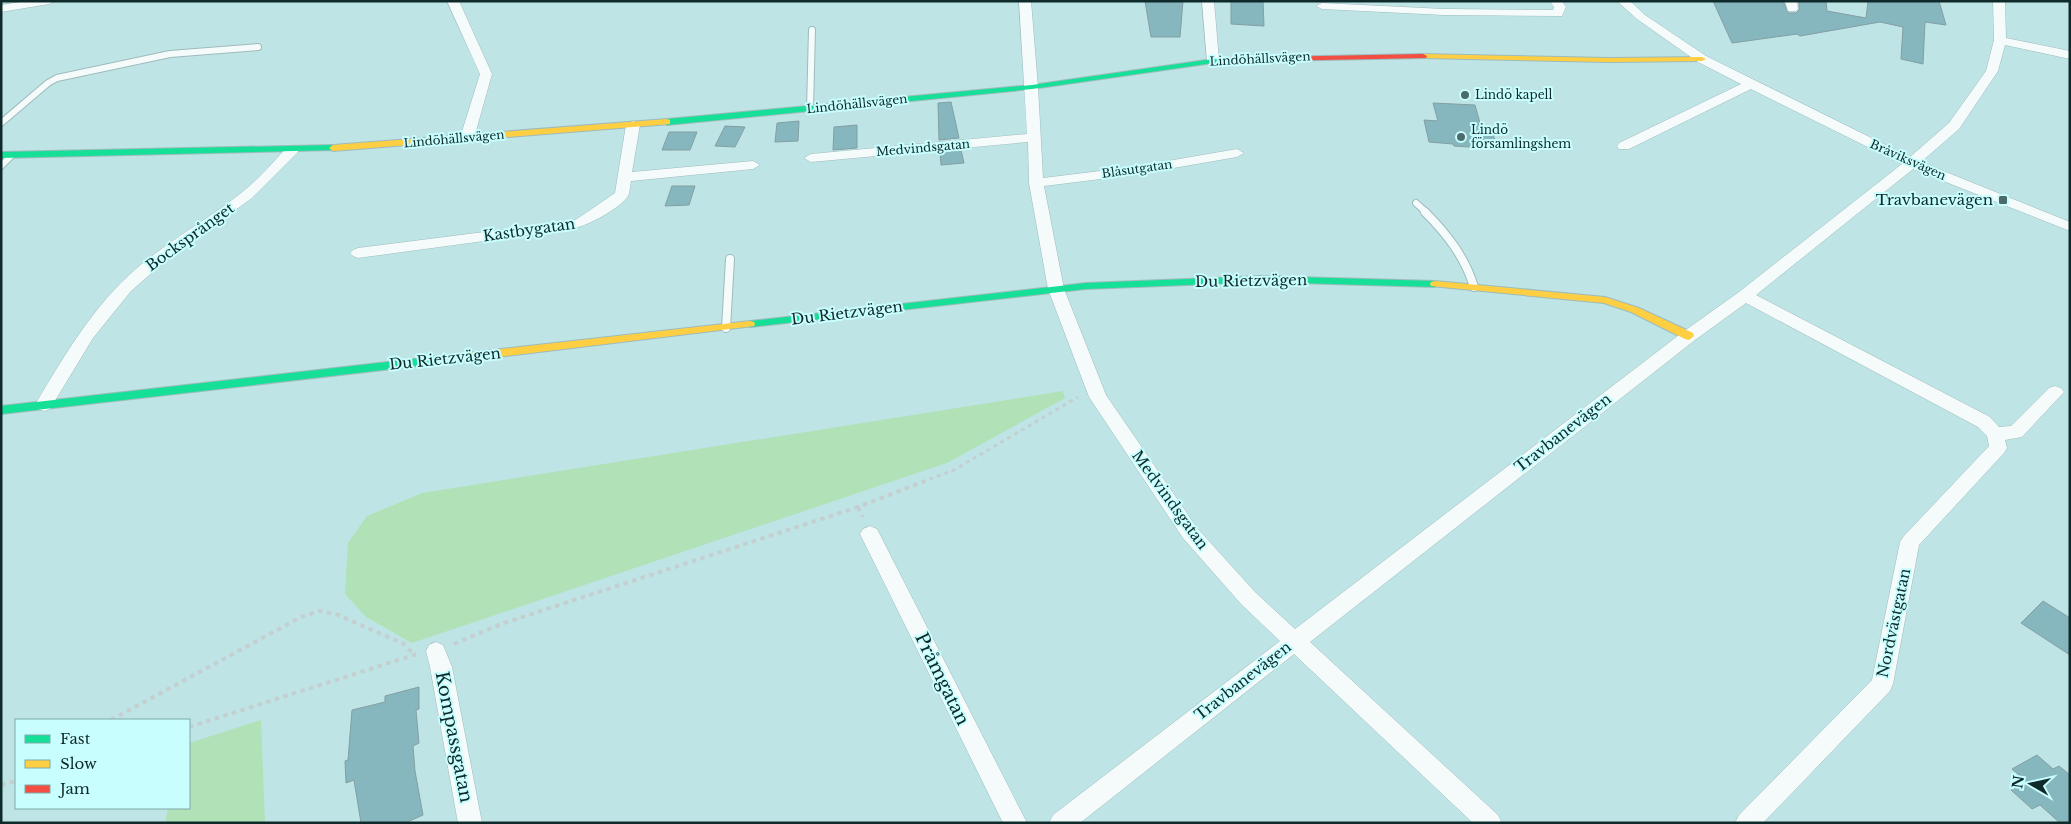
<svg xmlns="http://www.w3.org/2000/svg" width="2071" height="824" viewBox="0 0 2071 824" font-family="'Libre Baskerville',serif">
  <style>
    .green { fill: #b1e1b7 }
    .building { fill: #86b6be; stroke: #839fa3 }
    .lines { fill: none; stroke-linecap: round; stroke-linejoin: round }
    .lane-far1-casing { stroke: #9ebbbc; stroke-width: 8 }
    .lane-casing { stroke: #9ebbbc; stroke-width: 10 }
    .street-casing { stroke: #9ebbbc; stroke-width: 1 }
    .fast-casing { stroke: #9ebbbc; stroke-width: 2 }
    .slow-casing { stroke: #9ebbbc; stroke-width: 2 }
    .jam-casing { stroke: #9ebbbc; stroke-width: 2 }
    .path-far1 { stroke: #c4cfd0; stroke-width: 3; stroke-dasharray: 4 4; stroke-linecap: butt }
    .path { stroke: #c4cfd0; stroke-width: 4; stroke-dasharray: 4.5 4.5; stroke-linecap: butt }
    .lane-far1 { stroke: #f5fbfb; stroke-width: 6 }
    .lane { stroke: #f5fbfb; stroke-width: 8 }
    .street { fill: #f5fbfb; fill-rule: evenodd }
    .fast { fill: #16e098; fill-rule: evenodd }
    .slow { fill: #ffcf43; fill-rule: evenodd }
    .jam { fill: #f24e42; fill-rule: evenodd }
    .poi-dot { fill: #4c6b6c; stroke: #c9feff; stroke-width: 2 }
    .labels { text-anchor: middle; stroke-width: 4; stroke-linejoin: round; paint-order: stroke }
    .far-street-label { font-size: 12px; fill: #0e2a2b; stroke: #c9feff }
    .far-poi-label { font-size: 12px; fill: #0e2a2b; stroke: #c9feff; text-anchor: start }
    .poi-label { font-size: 15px; fill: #0e2a2b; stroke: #c9feff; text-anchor: end }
    .street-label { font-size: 15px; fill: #0e2a2b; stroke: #c9feff }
    .near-street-label { font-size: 18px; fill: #0e2a2b; stroke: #c9feff }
  </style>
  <rect width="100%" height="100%" fill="#bfe4e6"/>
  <path class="green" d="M 1063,391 L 1065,398 L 947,463 L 412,643 L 366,617 L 345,594 L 348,543 L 367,516 L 422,493 Z
    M 261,720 L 265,823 L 165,823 L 168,808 L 189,808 L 189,743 Z"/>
  <path class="building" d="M 1145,1 L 1183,1 L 1180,37 L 1151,37 Z
    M 1231,1 L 1263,1 L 1264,26 L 1231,24 Z
    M 1713,1 L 1783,1 L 1788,13 L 1796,13 L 1799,10 L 1799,1 L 1826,1 L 1827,11 L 1866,18 L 1868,1 L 1939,1 L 1946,25 L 1925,22 L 1923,64 L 1901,59 L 1903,27 L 1880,22 L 1800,36 L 1797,34 L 1732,43 Z
    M 951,102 L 959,138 L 939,140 L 938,103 Z
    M 1433,103 L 1475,105 L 1482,130 L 1492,130 L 1497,149 L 1454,146 L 1453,144 L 1429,142 L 1424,120 L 1438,121 Z
    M 799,121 L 798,141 L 775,142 L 777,123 Z
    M 857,125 L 857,148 L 833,150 L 834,127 Z
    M 725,126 L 745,127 L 735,147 L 715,146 Z
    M 669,132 L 697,132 L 690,150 L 662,150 Z
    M 961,150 L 964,163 L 941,165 L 940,152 Z
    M 672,186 L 695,186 L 689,205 L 665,206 Z
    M 2043,601 L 2070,618 L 2070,655 L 2021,623 Z
    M 419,687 L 419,709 L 416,710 L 419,743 L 413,746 L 415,771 L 423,815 L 405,823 L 361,823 L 354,780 L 346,783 L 345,761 L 348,760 L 352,710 L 385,702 L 385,696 Z
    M 2037,755 L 2053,769 L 2059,766 L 2070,775 L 2070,823 L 2060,823 L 2040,805 L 2032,809 L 2011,790 L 2026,781 L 2012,769 Z"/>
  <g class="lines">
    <g class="lane-far1-casing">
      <path id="lane-far1" d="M 810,109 L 812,30
        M 1,123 L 48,83 L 57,78 L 170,54 L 258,47
        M 1,166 L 12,155
        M 1416,203 L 1427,213"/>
    </g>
    <g class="lane-casing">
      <path id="lane" d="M 1425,212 C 1447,234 1465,257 1474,287
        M 726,328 L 730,259"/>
    </g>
    <g class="street-casing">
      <path id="street" d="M 27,1 L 55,1 L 49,4 L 1,12 L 1,5 Z
        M 447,1 L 459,1 L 492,74 L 474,138 L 467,142 L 460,138 L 480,74 Z
        M 1019,1 L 1031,1 L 1038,87 L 1043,178 L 1133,167 L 1237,149 L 1244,153 L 1237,157 L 1133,175 L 1044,186 L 1064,289 L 1106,395 L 1197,528 L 1255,592 L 1295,629 L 1683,332 L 1739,292 L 1902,164 L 1751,89 L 1629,149 L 1619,149 L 1617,146 L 1619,143 L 1741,84 L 1698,62 L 1637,19 L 1617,1 L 1630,1 L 1645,15 L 1706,56 L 1910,157 L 1949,123 L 1986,71 L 1994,40 L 1993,1 L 2005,1 L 2006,38 L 2070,51 L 2070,59 L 2005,45 L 1998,71 L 1959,129 L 1921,162 L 2070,222 L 2070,231 L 1913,169 L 1756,295 L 1990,417 L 1999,427 L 2011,426 L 2049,388 L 2055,386 L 2061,388 L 2064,392 L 2022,437 L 2005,440 L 2007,448 L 2004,453 L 1919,545 L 1893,684 L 1890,691 L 1763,823 L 1735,823 L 1739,815 L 1872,680 L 1900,542 L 1903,537 L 1989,446 L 1987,436 L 1978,427 L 1746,303 L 1695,340 L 1310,642 L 1498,815 L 1502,823 L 1473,823 L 1294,654 L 1080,823 L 1049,823 L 1053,815 L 1280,641 L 1241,604 L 1183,538 L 1089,397 L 1048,289 L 1029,183 L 1028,142 L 811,162 L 804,158 L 811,154 L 1027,134 Z
        M 1202,1 L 1214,1 L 1219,61 L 1213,65 L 1207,61 Z
        M 1550,1 L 1562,1 L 1566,7 L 1562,16 L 1444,15 L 1322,9 L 1316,6 L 1322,3 L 1444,9 L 1553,10 L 1554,7 Z
        M 1785,1 L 1797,1 L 1798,9 L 1796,11 L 1788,11 Z
        M 633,121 L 640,125 L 632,172 L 753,161 L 760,165 L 753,169 L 631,181 C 630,186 630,192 628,196 C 618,210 588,225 572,229 L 358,258 L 353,256 L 350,253 L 353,250 L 358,248 L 571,221 L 577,219 L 615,193 L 626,125 Z
        M 292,146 L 297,147 L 299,150 L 297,153 L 252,198 L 170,257 L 131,291 L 93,338 L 50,409 L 44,411 L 38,409 L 35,405 C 64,356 93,306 137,268 C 168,242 203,222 236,197 C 255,183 271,165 287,147 Z
        M 870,526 L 877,529 L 1027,823 L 1003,823 L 860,534 L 863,529 Z
        M 436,642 L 443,645 L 452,667 L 482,823 L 458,823 L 430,667 L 426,651 L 429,645 Z"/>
    </g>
    <g class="fast-casing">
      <path id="fast" d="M 1266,57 L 1269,57 L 1269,61 L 1213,63 L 1032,89 L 667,125 L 663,122 L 667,119 L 1032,85 L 1213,59 Z
        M 333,145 L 337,148 L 336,150 L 1,158 L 1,152 Z
        M 1263,276 L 1435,281 L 1440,284 L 1435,287 L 1263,282 L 1086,289 L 750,327 L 745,324 L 750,321 L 1086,283 Z
        M 440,356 L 445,360 L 444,363 L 1,414 L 1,406 Z"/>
    </g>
    <g class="slow-casing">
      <path id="slow" d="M 1420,54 L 1609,58 L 1702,57 L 1706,59 L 1702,61 L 1609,62 L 1423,58 L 1419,56 Z
        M 667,119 L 670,120 L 670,124 L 333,151 L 329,148 L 333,145 Z
        M 1435,281 L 1605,297 L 1639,308 L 1693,333 L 1694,336 L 1689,340 L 1685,339 L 1631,312 L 1604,303 L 1431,286 L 1430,284 L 1431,282 Z
        M 750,321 L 754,322 L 755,324 L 754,326 L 440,364 L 435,360 L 440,356 Z"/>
    </g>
    <g class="jam-casing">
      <path id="jam" d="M 1423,54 L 1427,56 L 1426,58 L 1266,61 L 1262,59 L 1266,57 Z"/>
    </g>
    <path class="path-far1" d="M 922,482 L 954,470 L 1078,397"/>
    <path class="path" d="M 858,507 L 863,517
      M 454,644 L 501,624 L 858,507 L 925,481
      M 111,720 L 301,617 L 319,611 L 336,614 L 404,644 L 414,655
      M 189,727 L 417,654
      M 1,785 L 16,781"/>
    <use href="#lane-far1" class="lane-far1"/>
    <use href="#lane" class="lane"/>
    <use href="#street" class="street"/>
    <use href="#fast" class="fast"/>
    <use href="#slow" class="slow"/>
    <use href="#jam" class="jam"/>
  </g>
  <g class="poi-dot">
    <circle cx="1465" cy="95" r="5"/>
    <circle cx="1461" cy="137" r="5"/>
    <rect x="1998" y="195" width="10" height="10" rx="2.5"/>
  </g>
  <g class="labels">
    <g class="far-street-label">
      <text transform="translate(1260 59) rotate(-3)" y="4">Lindöhällsvägen</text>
      <text transform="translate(857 104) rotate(-6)" y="4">Lindöhällsvägen</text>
      <text transform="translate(454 139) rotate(-5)" y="4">Lindöhällsvägen</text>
      <text transform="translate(923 148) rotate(-5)" y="4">Medvindsgatan</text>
      <text transform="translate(1908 160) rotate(24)" y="4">Bråviksvägen</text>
      <text transform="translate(1137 169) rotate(-8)" y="4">Blåsutgatan</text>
    </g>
    <g class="far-poi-label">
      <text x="1475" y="99">Lindö kapell</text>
      <text x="1471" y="134">Lindö<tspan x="1471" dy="14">församlingshem</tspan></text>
    </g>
    <g class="poi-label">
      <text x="1993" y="205">Travbanevägen</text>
    </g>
    <g class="street-label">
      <text transform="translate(529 230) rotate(-8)" y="5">Kastbygatan</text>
      <text transform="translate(190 237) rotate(-36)" y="5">Bocksprånget</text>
      <text transform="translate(1251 281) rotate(-1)" y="5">Du Rietzvägen</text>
      <text transform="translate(847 313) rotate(-7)" y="5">Du Rietzvägen</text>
      <text transform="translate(445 359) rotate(-6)" y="5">Du Rietzvägen</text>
      <text transform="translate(1563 433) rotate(-38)" y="5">Travbanevägen</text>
      <text transform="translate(1170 500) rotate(54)" y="5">Medvindsgatan</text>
      <text transform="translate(1894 623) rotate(-78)" y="5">Nordvästgatan</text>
      <text transform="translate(1243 681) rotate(-38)" y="5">Travbanevägen</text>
    </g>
    <g class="near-street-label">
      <text transform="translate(942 679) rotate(64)" y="6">Pråmgatan</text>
      <text transform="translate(454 737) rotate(79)" y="6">Kompassgatan</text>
    </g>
  </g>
  <rect width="2071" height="824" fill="none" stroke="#0e2a2b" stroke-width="5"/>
  <rect x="15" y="719" width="175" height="90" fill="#c9feff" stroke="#7ea9aa"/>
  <rect x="25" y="735" width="25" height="8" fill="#16e098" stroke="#7ea9aa"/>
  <text x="60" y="744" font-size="15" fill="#0e2a2b">Fast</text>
  <rect x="25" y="760" width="25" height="8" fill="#ffcf43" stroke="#7ea9aa"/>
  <text x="60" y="769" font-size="15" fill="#0e2a2b">Slow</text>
  <rect x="25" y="785" width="25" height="8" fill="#f24e42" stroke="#7ea9aa"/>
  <text x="60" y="794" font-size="15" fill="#0e2a2b">Jam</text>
  <g transform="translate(2031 784) rotate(279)" stroke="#c9feff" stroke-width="4" paint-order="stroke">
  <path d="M0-4L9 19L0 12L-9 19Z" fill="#0e2a2b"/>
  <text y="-8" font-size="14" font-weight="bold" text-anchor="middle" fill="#0e2a2b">N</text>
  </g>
</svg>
